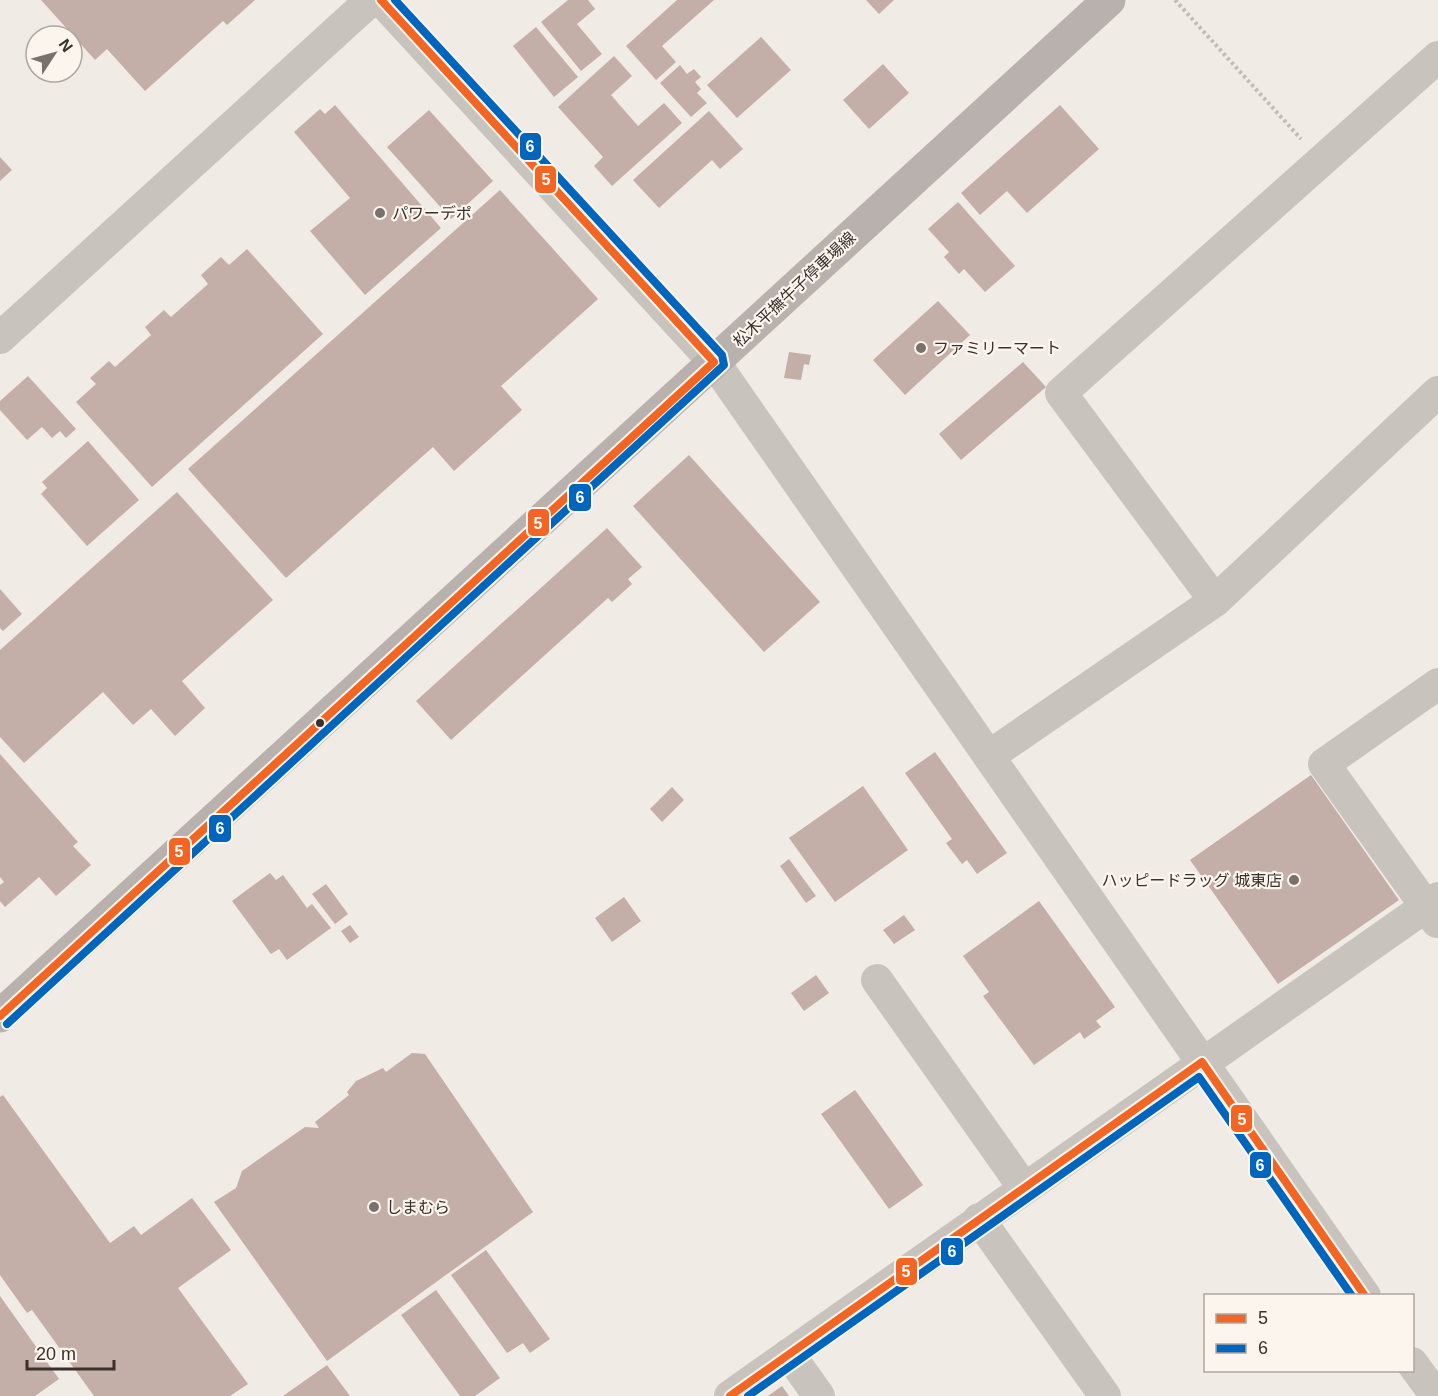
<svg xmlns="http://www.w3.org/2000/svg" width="1438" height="1396" viewBox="0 0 1438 1396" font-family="Helvetica,'Noto Sans JP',sans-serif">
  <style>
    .building { fill: #c3afa7 }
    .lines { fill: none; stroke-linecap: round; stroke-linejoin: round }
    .path { stroke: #c2bbb6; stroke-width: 4; stroke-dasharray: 3 3; stroke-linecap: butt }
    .minor { stroke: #c9c3be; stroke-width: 32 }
    .major { stroke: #b8b1ad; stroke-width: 33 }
    .bus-1-casing { stroke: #fbf5ee; stroke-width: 12 }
    .bus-2-casing { stroke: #fbf5ee; stroke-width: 12 }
    .bus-1 { stroke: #f26522; stroke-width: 8 }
    .bus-2 { stroke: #0065bd; stroke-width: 8 }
    .poi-dot { fill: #7a716c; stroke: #fbf5ee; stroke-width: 2 }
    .bus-dot { fill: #3b302b; stroke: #fbf5ee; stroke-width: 2 }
    .labels { text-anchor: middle; stroke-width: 4.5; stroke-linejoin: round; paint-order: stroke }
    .poi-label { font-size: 16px; fill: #3b302b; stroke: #fbf5ee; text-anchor: start }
    .street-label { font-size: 16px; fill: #3b302b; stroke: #fbf5ee }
    .line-badge { stroke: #fbf5ee; stroke-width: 2 }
    .badge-label { font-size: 16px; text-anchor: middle; font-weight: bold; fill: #fff }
  </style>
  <rect width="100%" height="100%" fill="#f0ebe5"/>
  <path class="building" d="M 41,0 L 255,0 L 227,25 L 223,21 L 145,91 L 107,49 L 95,60 Z
    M 568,0 L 588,0 L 595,9 L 577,24 L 602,54 L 581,71 L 541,22 Z
    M 677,0 L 714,0 L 662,46 L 676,62 L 656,80 L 626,46 Z
    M 866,0 L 894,0 L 879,14 Z
    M 536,27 L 578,77 L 554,97 L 513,46 Z
    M 761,37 L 791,70 L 737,118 L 707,85 Z
    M 614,56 L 632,76 L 611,95 L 638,126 L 664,103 L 682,123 L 612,186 L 594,166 L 603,157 L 558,107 Z
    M 883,64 L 909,93 L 869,129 L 843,100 Z
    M 680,65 L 687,74 L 694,69 L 701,77 L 695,82 L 701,89 L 697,93 L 707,103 L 691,117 L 660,83 Z
    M 335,105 L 441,228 L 365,295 L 310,231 L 350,198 L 294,132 L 320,109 L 325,114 Z
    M 1060,105 L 1099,149 L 1027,213 L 1007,191 L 980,215 L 961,193 Z
    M 429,110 L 493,181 L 451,219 L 387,147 Z
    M 709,111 L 743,149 L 720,169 L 712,160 L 659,208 L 633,180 Z
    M 0,157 L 12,170 L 0,181 Z
    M 500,190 L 598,299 L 501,386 L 522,410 L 454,471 L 433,447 L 286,578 L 188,469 Z
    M 958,202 L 1015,266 L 985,292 L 964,269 L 959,274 L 944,257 L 949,252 L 928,229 Z
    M 247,249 L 323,334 L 152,487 L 76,402 L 96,384 L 90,378 L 109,361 L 115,367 L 151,335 L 145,327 L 164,310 L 171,317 L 208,284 L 201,275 L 221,257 L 229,265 Z
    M 938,301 L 970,335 L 905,395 L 873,360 Z
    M 789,352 L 811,355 L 809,365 L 804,364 L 801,380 L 784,378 Z
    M 1023,362 L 1046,387 L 961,460 L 939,434 Z
    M 28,376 L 76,429 L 66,438 L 60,431 L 52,438 L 42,427 L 27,440 L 0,410 L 0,401 Z
    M 88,441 L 139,500 L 87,546 L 41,494 L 47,488 L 42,482 Z
    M 689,455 L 820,602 L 764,652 L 633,506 Z
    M 177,492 L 273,600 L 182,681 L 205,708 L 175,736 L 151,709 L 133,725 L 103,692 L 24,763 L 0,737 L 0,650 Z
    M 607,528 L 642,567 L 628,579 L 632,584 L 612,602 L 608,598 L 451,740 L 416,701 Z
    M 0,589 L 22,614 L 3,631 L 0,628 Z
    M 935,752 L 1007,853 L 977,874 L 967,860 L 962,864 L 946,843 L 952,839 L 905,773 Z
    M 0,754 L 78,842 L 73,846 L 91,865 L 56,896 L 39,877 L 5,907 L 0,901 L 0,885 L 4,882 L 0,877 Z
    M 1311,775 L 1399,900 L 1278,984 L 1190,860 Z
    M 863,786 L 908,850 L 835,902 L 789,838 Z
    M 672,787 L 684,800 L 662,822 L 650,809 Z
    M 789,859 L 816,896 L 806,903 L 780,866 Z
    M 270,873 L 276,880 L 283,875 L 307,908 L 312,904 L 331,928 L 287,960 L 279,949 L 271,954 L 232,901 Z
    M 326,884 L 348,914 L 335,924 L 312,894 Z
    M 624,897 L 641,921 L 612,942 L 595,918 Z
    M 1039,901 L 1115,1007 L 1096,1021 L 1101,1027 L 1084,1039 L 1080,1032 L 1034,1065 L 983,996 L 989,992 L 963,956 Z
    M 904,915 L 915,930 L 894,944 L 883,930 Z
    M 350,925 L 359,937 L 350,943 L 341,931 Z
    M 816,975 L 829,993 L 804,1011 L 791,993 Z
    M 412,1053 L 425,1054 L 533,1212 L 327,1361 L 214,1202 L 236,1188 L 242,1171 L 305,1127 L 319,1128 L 315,1122 L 349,1095 L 347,1092 L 356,1081 L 383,1068 L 386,1072 Z
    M 855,1090 L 923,1185 L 889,1209 L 821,1114 Z
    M 3,1095 L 110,1243 L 134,1226 L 141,1235 L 192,1198 L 231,1250 L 178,1288 L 248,1384 L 230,1396 L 94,1396 L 32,1310 L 27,1313 L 0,1275 L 0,1097 Z
    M 486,1250 L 550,1339 L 530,1353 L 523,1343 L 507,1353 L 451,1275 Z
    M 436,1290 L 500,1378 L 475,1396 L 460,1396 L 401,1315 Z
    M 0,1296 L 59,1379 L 35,1396 L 0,1396 Z
    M 327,1365 L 350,1396 L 283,1396 Z
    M 782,1386 L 789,1396 L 768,1396 Z"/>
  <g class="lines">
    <path class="path" d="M 1175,0 L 1301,139"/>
    <path class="minor" d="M 381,0 L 714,362 L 1365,1296
      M 0,338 L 371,0
      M 1215,601 L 1061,393 L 1438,57
      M 989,756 L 1215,601 L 1438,392
      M 1437,922 L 1324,764 L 1438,684
      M 877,980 L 1024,1188
      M 979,1219 L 1105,1396
      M 789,1354 L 819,1396
      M 1412,1363 L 1436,1396
      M 730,1396 L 1438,898"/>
    <path class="major" d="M 0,1016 L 1109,0"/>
    <g class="bus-1-casing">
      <path id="bus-1" d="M 0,1016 L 714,362 L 381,0
        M 730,1396 L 1202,1062 L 1365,1296"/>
    </g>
    <g class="bus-2-casing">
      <path id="bus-2" d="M 7,1024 L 724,365 L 722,355 L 395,0
        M 748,1396 L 1199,1077 L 1352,1296"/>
    </g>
    <use href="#bus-1" class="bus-1"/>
    <use href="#bus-2" class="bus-2"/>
  </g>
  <g class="poi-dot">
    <circle cx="380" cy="213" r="6"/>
    <circle cx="921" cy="348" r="6"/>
    <circle cx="1294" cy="880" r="6"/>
    <circle cx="374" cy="1207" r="6"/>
  </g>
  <circle class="bus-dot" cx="320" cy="723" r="5"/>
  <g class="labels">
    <g class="poi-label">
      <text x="392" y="219">パワーデポ</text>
      <text x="933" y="354">ファミリーマート</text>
      <text x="1282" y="886" text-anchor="end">ハッピードラッグ 城東店</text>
      <text x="386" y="1213">しまむら</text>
    </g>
    <g class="street-label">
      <text transform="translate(794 289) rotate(-43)" y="6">松木平撫牛子停車場線</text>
    </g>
  </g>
  <g class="line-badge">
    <rect x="519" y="132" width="23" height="29" rx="6" fill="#0065bd"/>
    <rect x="534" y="165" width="23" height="29" rx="6" fill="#f26522"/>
    <rect x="568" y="483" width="24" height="29" rx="6" fill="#0065bd"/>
    <rect x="527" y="508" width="23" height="29" rx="6" fill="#f26522"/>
    <rect x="208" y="814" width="24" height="29" rx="6" fill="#0065bd"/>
    <rect x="168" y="837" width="23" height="29" rx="6" fill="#f26522"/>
    <rect x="1230" y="1104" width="23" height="29" rx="6" fill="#f26522"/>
    <rect x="1249" y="1151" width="23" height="28" rx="6" fill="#0065bd"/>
    <rect x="940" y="1237" width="24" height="29" rx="6" fill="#0065bd"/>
    <rect x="895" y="1257" width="23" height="29" rx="6" fill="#f26522"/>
  </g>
  <g class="badge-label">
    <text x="530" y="152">6</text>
    <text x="546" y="185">5</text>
    <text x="580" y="503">6</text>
    <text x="538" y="529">5</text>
    <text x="220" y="834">6</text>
    <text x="179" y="857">5</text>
    <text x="1242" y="1125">5</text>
    <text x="1260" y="1171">6</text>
    <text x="952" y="1257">6</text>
    <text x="906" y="1277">5</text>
  </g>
  <rect x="1204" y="1294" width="210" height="78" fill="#fbf5ee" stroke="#aea6a0" stroke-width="1.5"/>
  <rect x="1216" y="1314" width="30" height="9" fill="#f26522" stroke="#aea6a0" stroke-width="1.5"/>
  <text x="1258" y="1324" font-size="18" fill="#3b302b">5</text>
  <rect x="1216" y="1344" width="30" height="9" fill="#0065bd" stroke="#aea6a0" stroke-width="1.5"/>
  <text x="1258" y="1354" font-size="18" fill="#3b302b">6</text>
  <g transform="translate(54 54) rotate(54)"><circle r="28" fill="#fbf5ee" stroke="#aea6a0" stroke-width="1.5"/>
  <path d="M0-4.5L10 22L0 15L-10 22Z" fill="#7a716c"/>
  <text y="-9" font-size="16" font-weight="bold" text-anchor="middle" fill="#3b302b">N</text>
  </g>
  <path d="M27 1360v9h87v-9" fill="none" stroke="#3b302b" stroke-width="3"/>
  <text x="36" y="1360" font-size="18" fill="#3b302b" stroke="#fbf5ee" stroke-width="4.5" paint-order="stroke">20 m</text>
</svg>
